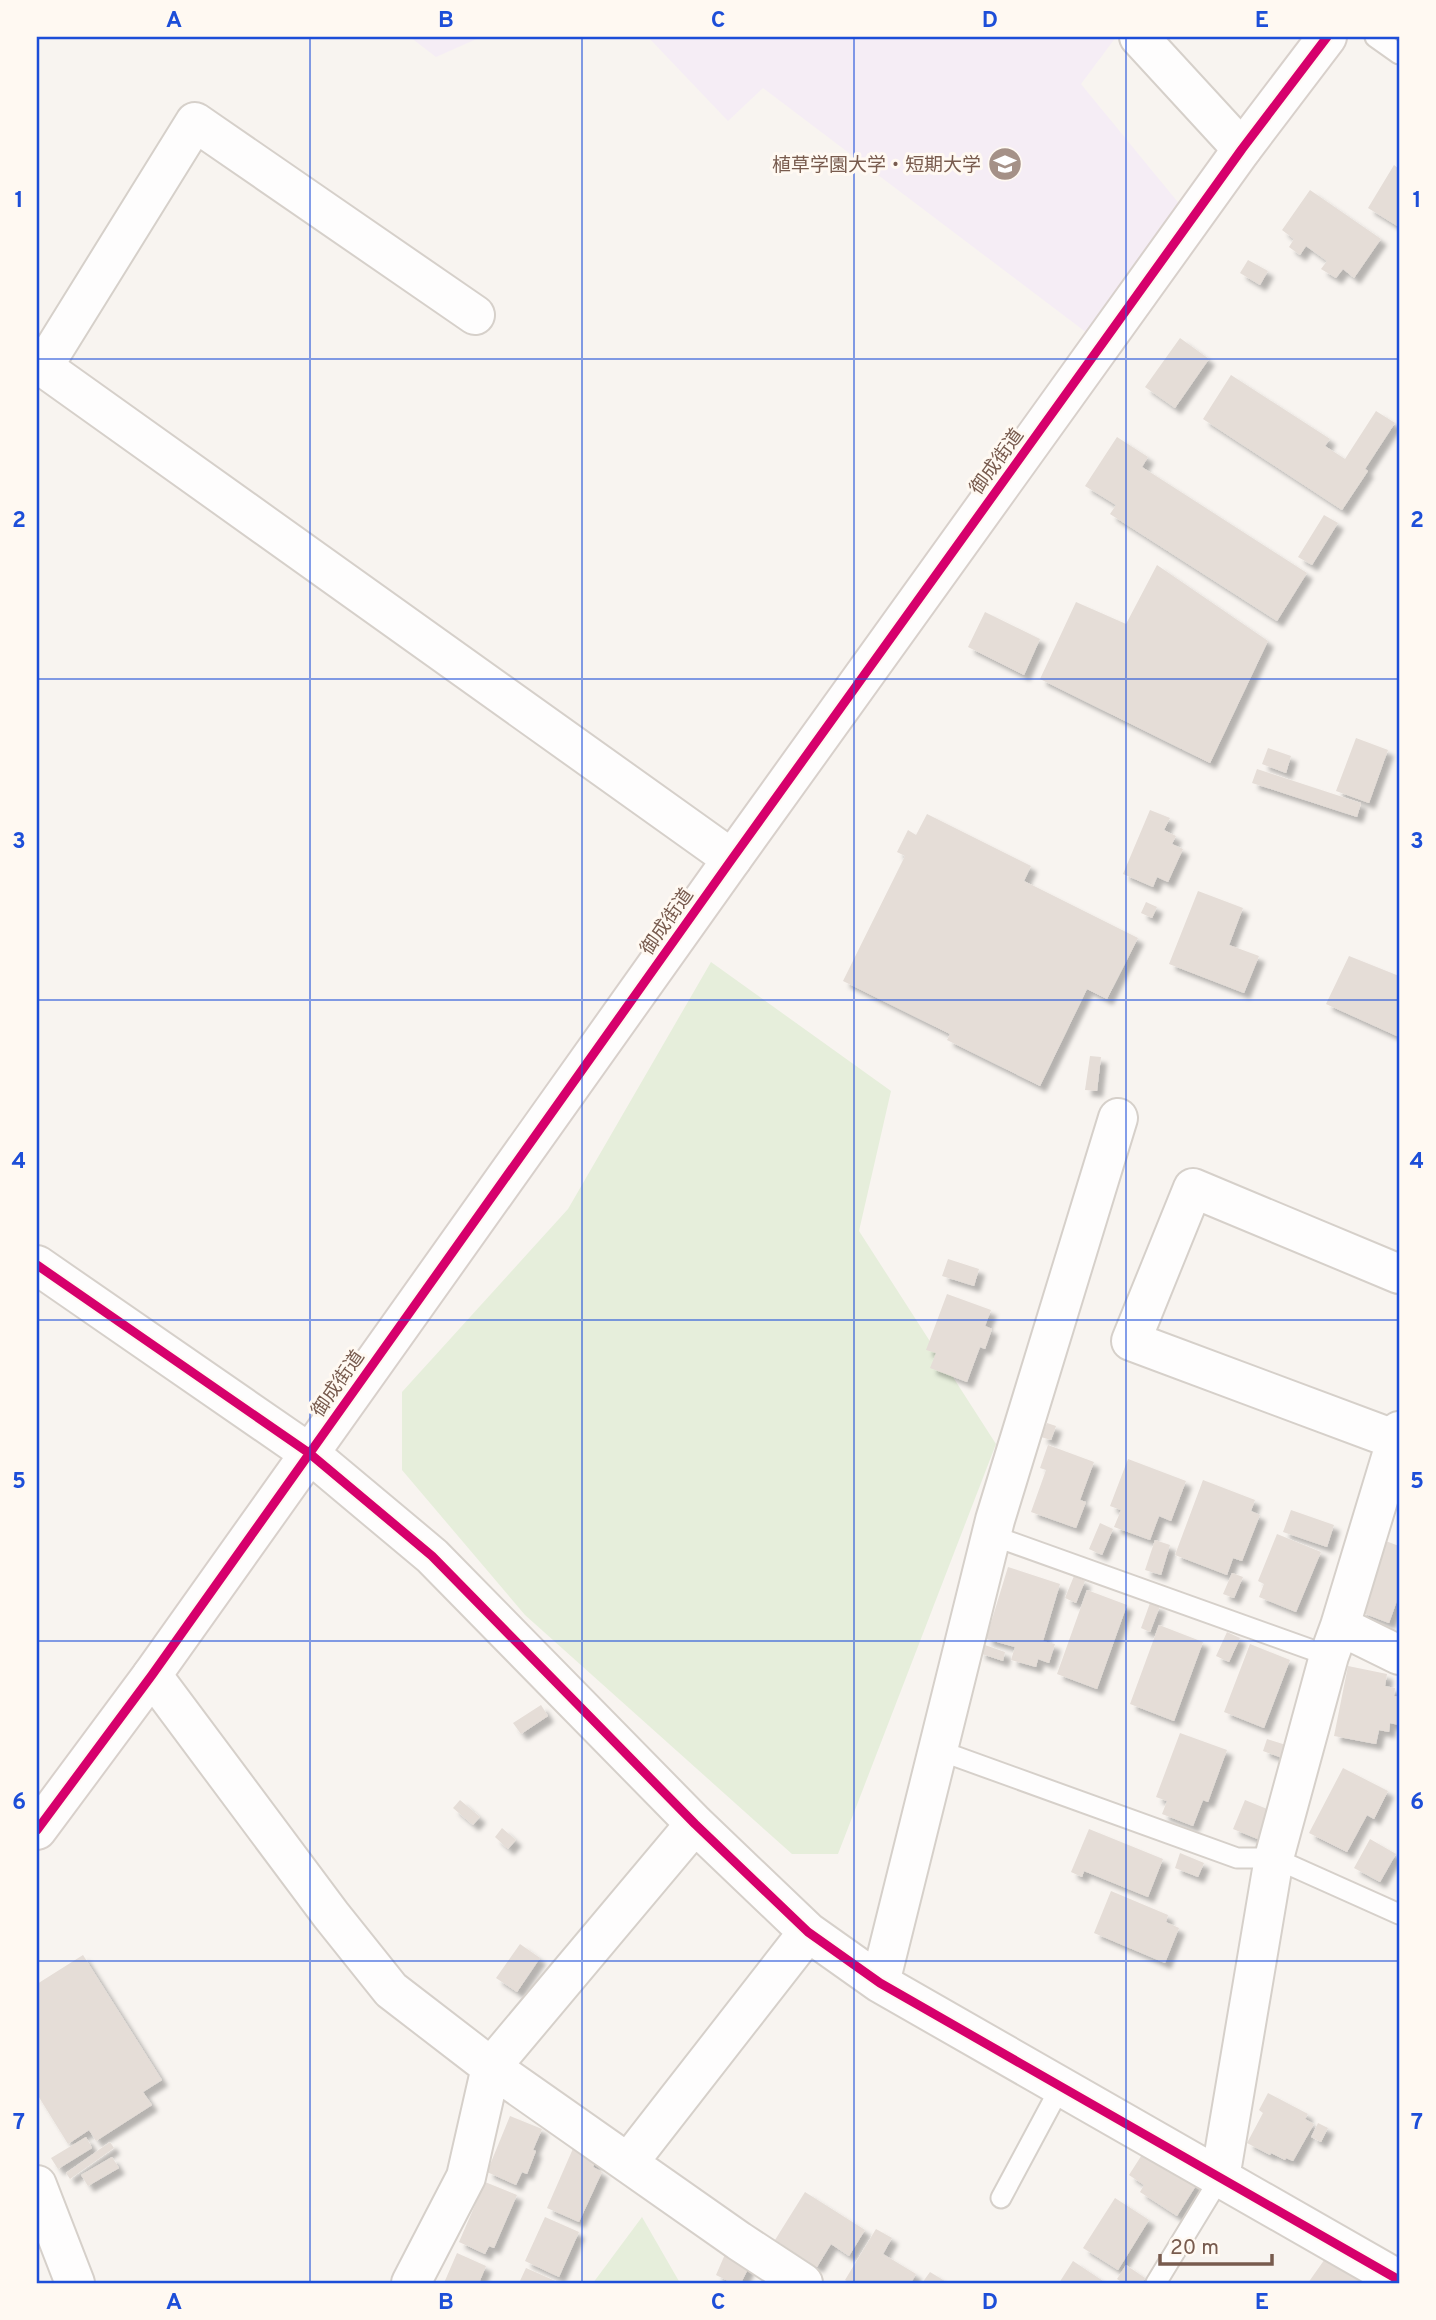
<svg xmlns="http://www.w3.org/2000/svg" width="1436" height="2320" viewBox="0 0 1436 2320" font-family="Overpass,'Noto Sans JP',sans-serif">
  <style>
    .education { fill: #f5edf5 }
    .green { fill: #e6eedb }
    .building { fill: #e5ddd7; filter: url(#shadow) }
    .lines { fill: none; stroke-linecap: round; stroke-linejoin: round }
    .lane-casing { stroke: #d6d0ca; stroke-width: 23 }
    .street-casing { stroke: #d6d0ca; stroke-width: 42 }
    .secondary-casing { stroke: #d8d0cb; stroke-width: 42 }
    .lane { stroke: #fefdfd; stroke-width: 19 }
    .street { stroke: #fefdfd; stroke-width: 38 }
    .secondary { stroke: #fefdfd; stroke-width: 38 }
    .cycleway-casing { stroke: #fff9f2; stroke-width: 13 }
    .cycleway { stroke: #d6006c; stroke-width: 9 }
    .grid { fill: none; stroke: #1d4ed8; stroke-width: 2; stroke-opacity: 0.55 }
    .labels { text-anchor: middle; stroke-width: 6; stroke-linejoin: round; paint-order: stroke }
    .poi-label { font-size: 19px; fill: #785b4e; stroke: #fff9f2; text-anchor: end }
    .street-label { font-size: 19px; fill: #785b4e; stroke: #fff9f2 }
    .neatline { fill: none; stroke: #1d4ed8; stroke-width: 2.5 }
    .grid-label { font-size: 23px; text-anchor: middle; font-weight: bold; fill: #1d4ed8 }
  </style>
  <defs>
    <filter id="shadow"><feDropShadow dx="6" dy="6" stdDeviation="2" flood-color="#0004"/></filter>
  </defs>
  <rect width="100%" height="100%" fill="#f8f4f0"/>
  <path class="education" d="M 410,37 L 481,37 L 436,57 Z
    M 648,37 L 1116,37 L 1081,84 L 1181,206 L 1087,333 L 763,88 L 728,121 Z"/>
  <path class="green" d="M 711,962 L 891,1091 L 859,1231 L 996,1444 L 838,1854 L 792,1854 L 525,1615 L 402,1470 L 402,1392 L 568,1209 Z
    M 642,2217 L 680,2283 L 593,2283 Z"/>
  <path class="building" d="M 1394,165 L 1399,169 L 1399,227 L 1368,208 Z
    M 1310,190 L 1381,239 L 1354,278 L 1343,269 L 1336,278 L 1321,269 L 1327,261 L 1306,246 L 1300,255 L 1289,247 L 1294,239 L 1282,230 Z
    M 1248,260 L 1268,271 L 1260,285 L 1240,273 Z
    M 1180,338 L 1209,359 L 1175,408 L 1145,387 Z
    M 1231,375 L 1330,439 L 1325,446 L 1345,459 L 1376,411 L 1395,423 L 1365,469 L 1368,471 L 1342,510 L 1203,419 Z
    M 1117,437 L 1148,457 L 1142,467 L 1307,573 L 1277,621 L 1110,514 L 1116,505 L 1085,486 Z
    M 1324,515 L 1338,523 L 1312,565 L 1298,557 Z
    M 1157,565 L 1268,641 L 1210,763 L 1040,679 L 1076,602 L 1126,624 Z
    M 985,612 L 1040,639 L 1024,675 L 968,647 Z
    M 1356,738 L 1388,750 L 1369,803 L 1336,791 Z
    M 1268,748 L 1291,756 L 1286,773 L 1262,764 Z
    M 1257,769 L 1361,803 L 1357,817 L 1252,783 Z
    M 1150,810 L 1170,818 L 1164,830 L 1176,836 L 1172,844 L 1183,849 L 1168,882 L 1157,877 L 1153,887 L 1123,874 Z
    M 927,814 L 1031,866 L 1024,881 L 1138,938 L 1107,999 L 1087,989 L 1040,1086 L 947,1040 L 950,1034 L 843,981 L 905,856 L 897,852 L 908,830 L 916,835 Z
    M 1198,891 L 1243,908 L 1229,945 L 1259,956 L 1244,993 L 1169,964 Z
    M 1146,902 L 1157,907 L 1152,918 L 1141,913 Z
    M 1349,956 L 1399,976 L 1399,1037 L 1326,1004 Z
    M 1090,1056 L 1101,1057 L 1097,1091 L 1085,1090 Z
    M 948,1259 L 979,1269 L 974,1286 L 942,1276 Z
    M 947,1294 L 991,1310 L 985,1326 L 992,1329 L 985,1349 L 980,1347 L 967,1382 L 930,1368 L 936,1353 L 926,1350 Z
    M 1047,1423 L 1056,1426 L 1051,1440 L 1041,1437 Z
    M 1048,1445 L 1094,1462 L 1080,1500 L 1086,1502 L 1076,1528 L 1031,1512 L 1046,1470 L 1040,1468 Z
    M 1128,1459 L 1186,1481 L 1171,1521 L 1159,1516 L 1150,1540 L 1114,1527 L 1121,1510 L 1110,1506 Z
    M 1203,1480 L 1255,1500 L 1251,1511 L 1260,1515 L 1242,1561 L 1233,1558 L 1227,1575 L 1175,1555 Z
    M 1291,1510 L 1334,1525 L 1327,1547 L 1283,1532 Z
    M 1100,1523 L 1113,1529 L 1102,1555 L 1089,1549 Z
    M 1277,1534 L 1321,1552 L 1296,1612 L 1259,1597 L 1264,1584 L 1258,1581 Z
    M 1155,1540 L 1170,1545 L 1161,1575 L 1145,1570 Z
    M 1383,1540 L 1399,1546 L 1399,1595 L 1389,1623 L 1360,1612 Z
    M 1008,1567 L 1060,1584 L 1043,1641 L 1055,1644 L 1049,1663 L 1038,1659 L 1036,1667 L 1011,1660 L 1015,1647 L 986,1639 Z
    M 1232,1573 L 1243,1577 L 1234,1598 L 1223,1594 Z
    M 1074,1576 L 1085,1581 L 1076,1603 L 1065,1598 Z
    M 1087,1590 L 1127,1605 L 1097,1689 L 1057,1674 Z
    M 1150,1603 L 1160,1606 L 1150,1632 L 1141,1628 Z
    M 1159,1625 L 1203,1642 L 1174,1721 L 1130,1704 Z
    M 1227,1632 L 1240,1638 L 1229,1662 L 1216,1656 Z
    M 982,1644 L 1005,1652 L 1003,1661 L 979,1653 Z
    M 1250,1644 L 1290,1660 L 1264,1728 L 1224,1712 Z
    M 1348,1666 L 1387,1674 L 1385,1686 L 1395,1688 L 1394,1696 L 1399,1697 L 1399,1725 L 1390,1723 L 1389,1732 L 1379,1730 L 1376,1744 L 1334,1736 Z
    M 541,1705 L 548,1716 L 521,1734 L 513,1723 Z
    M 1180,1733 L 1227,1750 L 1208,1802 L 1203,1800 L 1193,1826 L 1162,1814 L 1167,1801 L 1156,1797 Z
    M 1267,1739 L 1289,1746 L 1285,1759 L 1263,1751 Z
    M 1343,1768 L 1388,1791 L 1374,1819 L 1367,1815 L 1347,1852 L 1309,1833 Z
    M 460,1800 L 480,1817 L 473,1825 L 453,1808 Z
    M 1245,1800 L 1272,1811 L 1260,1840 L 1233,1829 Z
    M 502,1828 L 516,1840 L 508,1849 L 495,1837 Z
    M 1089,1829 L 1163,1859 L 1148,1897 L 1084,1871 L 1082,1877 L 1071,1872 Z
    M 1370,1839 L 1396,1854 L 1380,1882 L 1354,1868 Z
    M 1180,1853 L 1204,1863 L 1198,1877 L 1175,1868 Z
    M 1111,1891 L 1168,1915 L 1166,1922 L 1179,1928 L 1165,1963 L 1094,1933 Z
    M 520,1944 L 540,1958 L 517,1992 L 496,1978 Z
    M 83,1955 L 162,2080 L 143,2092 L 152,2105 L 96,2141 L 89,2130 L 68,2144 L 37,2094 L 37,1984 Z
    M 1268,2093 L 1308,2114 L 1305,2119 L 1314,2124 L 1293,2161 L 1286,2158 L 1285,2160 L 1271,2153 L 1270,2155 L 1247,2143 L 1263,2113 L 1259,2110 Z
    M 510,2116 L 542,2129 L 533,2150 L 536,2151 L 527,2174 L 522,2172 L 516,2185 L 487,2172 Z
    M 1318,2123 L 1328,2128 L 1321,2142 L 1311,2137 Z
    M 86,2137 L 92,2148 L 58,2169 L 51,2158 Z
    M 110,2142 L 114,2148 L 70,2179 L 66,2173 Z
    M 575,2144 L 599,2154 L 593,2167 L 602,2172 L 579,2222 L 547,2208 Z
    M 1145,2150 L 1197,2184 L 1177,2216 L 1140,2192 L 1144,2185 L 1129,2175 Z
    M 112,2157 L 119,2168 L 88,2186 L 81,2175 Z
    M 485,2182 L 517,2195 L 494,2248 L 489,2246 L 485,2254 L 459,2242 Z
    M 805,2192 L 865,2230 L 849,2256 L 831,2244 L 817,2267 L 775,2240 Z
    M 1115,2198 L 1149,2220 L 1118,2270 L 1083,2248 Z
    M 545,2217 L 579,2232 L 559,2277 L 525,2261 Z
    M 876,2229 L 892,2238 L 883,2254 L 916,2274 L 911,2283 L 850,2283 L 845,2280 Z
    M 726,2252 L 751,2263 L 741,2283 L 732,2283 L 716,2275 Z
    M 457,2253 L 486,2266 L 479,2283 L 444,2283 Z
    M 1327,2256 L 1368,2283 L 1308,2283 Z
    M 1073,2261 L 1106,2283 L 1059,2283 Z
    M 1126,2265 L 1145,2278 L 1142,2283 L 1123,2283 L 1117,2279 Z
    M 526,2268 L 560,2283 L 519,2283 Z
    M 930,2272 L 948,2283 L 922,2283 Z"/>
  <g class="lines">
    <g class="lane-casing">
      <path id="lane" d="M 1375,37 L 1399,54
        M 991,1535 L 1329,1656
        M 938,1750 L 1237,1858 L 1274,1858 L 1399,1914
        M 1001,2198 L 1061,2086
        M 1156,2283 L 1220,2178"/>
    </g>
    <g class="street-casing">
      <path id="street" d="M 1139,37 L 1242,149
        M 475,315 L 195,122 L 43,367 L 732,859
        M 37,1265 L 309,1453 L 432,1556 L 695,1824 L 808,1932 L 880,1983 L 1399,2280
        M 1399,1274 L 1193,1188 L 1131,1341 L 1399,1441
        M 1340,1626 L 1399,1431
        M 152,1675 L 331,1915 L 391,1990 L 491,2067 L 739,2241 L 803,2283
        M 880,1983 L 995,1520 L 1118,1118
        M 628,2163 L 808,1932
        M 1220,2178 L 1274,1858 L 1329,1656 L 1340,1626 L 1399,1655
        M 37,2185 L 75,2283
        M 411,2283 L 466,2177 L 491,2067 L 695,1824"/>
    </g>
    <g class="secondary-casing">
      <path id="secondary" d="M 37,1830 L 152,1675 L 732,859 L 1242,149 L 1327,37"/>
    </g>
    <use href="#lane" class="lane"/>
    <use href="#street" class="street"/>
    <use href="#secondary" class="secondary"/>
    <g class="cycleway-casing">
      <path id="cycleway" d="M 37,1265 L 309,1453 L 432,1556 L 695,1824 L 808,1932 L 880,1983 L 1399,2280
        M 37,1830 L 152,1675 L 732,859 L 1242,149 L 1327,37"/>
    </g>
    <use href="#cycleway" class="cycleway"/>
  </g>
  <path class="grid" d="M 310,37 L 310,2283M 582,37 L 582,2283M 854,37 L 854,2283M 1126,37 L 1126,2283M 37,359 L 1399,359M 37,679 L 1399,679M 37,1000 L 1399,1000M 37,1320 L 1399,1320M 37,1641 L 1399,1641M 37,1961 L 1399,1961"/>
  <defs>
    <g id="school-disc" transform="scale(1.75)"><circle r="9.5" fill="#a59187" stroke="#fff9f2"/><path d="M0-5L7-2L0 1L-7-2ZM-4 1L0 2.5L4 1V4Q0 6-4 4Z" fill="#fff"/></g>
  </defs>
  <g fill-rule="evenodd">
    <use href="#school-disc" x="1005" y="164"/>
  </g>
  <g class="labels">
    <g class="poi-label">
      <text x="981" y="171">植草学園大学・短期大学</text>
    </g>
    <g class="street-label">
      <text transform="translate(996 461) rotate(-54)" y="7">御成街道</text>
      <text transform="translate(666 921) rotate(-55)" y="7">御成街道</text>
      <text transform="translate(337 1383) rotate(-55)" y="7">御成街道</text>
    </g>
  </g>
  <rect width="1436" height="2320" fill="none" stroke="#fff9f2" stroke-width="77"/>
  <path d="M1160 2254v10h112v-10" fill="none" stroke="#785b4e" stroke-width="3.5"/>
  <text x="1170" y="2254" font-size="21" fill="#785b4e" stroke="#fff9f2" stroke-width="5" paint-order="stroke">20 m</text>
  <rect x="38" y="38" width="1360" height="2244" class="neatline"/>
  <g class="grid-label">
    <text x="174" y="27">A</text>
    <text x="446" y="27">B</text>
    <text x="718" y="27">C</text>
    <text x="990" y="27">D</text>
    <text x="1262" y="27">E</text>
    <text x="19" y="207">1</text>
    <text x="1417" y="207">1</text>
    <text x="19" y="527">2</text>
    <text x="1417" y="527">2</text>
    <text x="19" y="848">3</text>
    <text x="1417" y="848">3</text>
    <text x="19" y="1168">4</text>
    <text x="1417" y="1168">4</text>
    <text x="19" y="1488">5</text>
    <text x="1417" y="1488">5</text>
    <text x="19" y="1809">6</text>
    <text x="1417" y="1809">6</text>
    <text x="19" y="2129">7</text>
    <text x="1417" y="2129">7</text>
    <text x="174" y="2309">A</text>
    <text x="446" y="2309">B</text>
    <text x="718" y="2309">C</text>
    <text x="990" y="2309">D</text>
    <text x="1262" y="2309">E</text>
  </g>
</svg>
